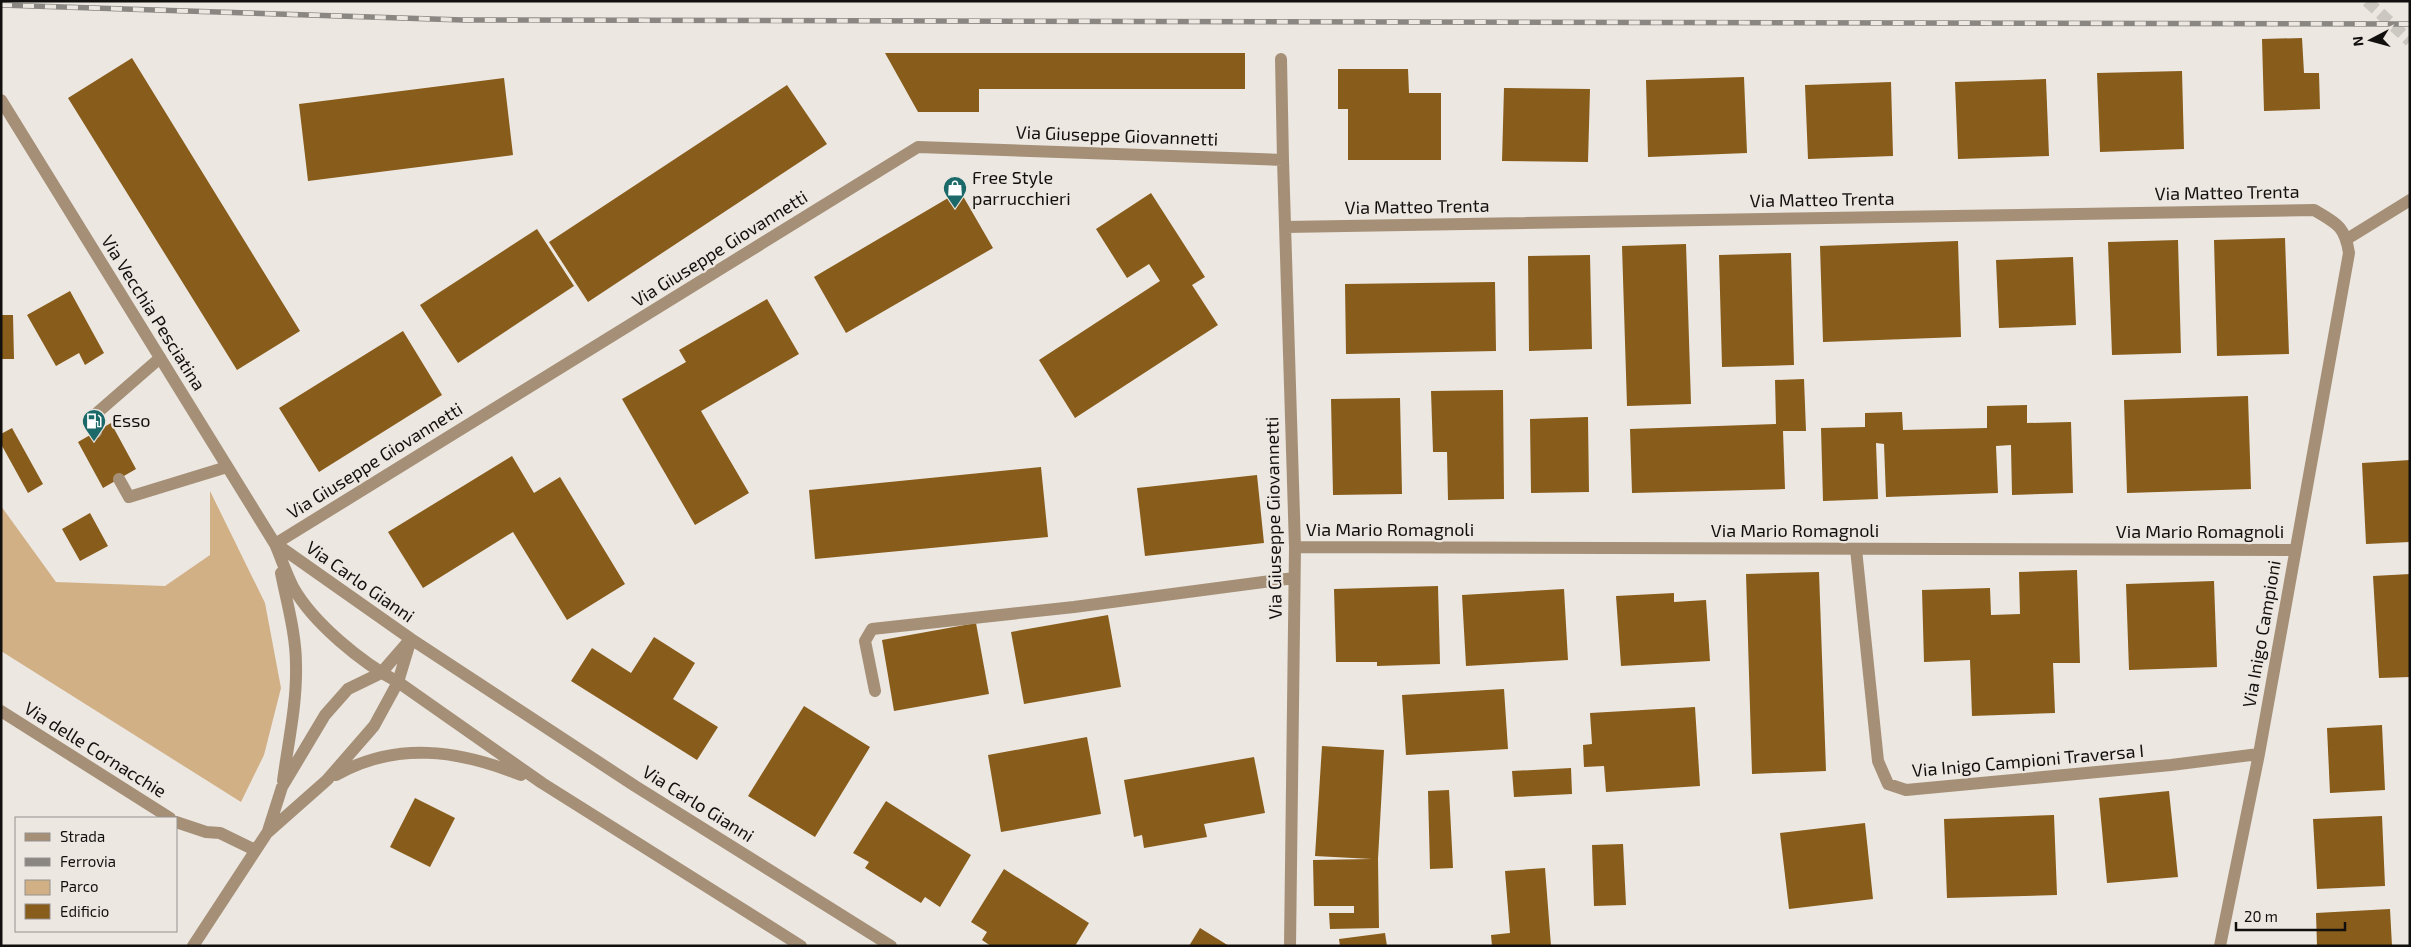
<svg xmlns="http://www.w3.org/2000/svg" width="2411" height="947" viewBox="0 0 2411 947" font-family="'Exo 2',sans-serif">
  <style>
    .green { fill: #d2b086 }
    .building { fill: #885c1a }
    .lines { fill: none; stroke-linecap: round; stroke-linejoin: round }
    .primary-tunnel { stroke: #cbc7c1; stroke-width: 12; stroke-dasharray: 12 6; stroke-linecap: butt }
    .service { stroke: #a59077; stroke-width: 12 }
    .pedestrian { stroke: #a59077; stroke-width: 12 }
    .minor { stroke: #a59077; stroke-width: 12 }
    .rail-casing { stroke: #8a8682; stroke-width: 5.5 }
    .rail { stroke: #ece7e1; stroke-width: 4; stroke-dasharray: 11; stroke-linecap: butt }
    .labels { text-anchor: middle; stroke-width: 4.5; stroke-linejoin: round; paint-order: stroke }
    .street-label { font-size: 18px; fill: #12100e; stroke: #ece7e1 }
    .poi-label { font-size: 18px; fill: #12100e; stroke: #ece7e1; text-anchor: start }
  </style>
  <rect width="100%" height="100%" fill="#ece7e1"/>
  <path class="green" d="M 210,491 L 265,603 L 281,688 L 264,755 L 241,802 L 1,651 L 1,506 L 56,582 L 165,586 L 210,555 Z"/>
  <path class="building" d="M 2302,38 L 2304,73 L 2319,73 L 2320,109 L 2264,111 L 2262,39 Z
    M 885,53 L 1245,53 L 1245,89 L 979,89 L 979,112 L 918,112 Z
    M 132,58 L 300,331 L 237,370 L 68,98 Z
    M 1338,69 L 1408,69 L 1409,93 L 1441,93 L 1441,160 L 1348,160 L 1348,109 L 1338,109 Z
    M 2182,71 L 2184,149 L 2100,152 L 2097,73 Z
    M 1744,77 L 1747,153 L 1648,157 L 1646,80 Z
    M 504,78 L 513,155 L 308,181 L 299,104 Z
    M 2046,79 L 2049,156 L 1958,159 L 1955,82 Z
    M 1891,82 L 1893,156 L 1808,159 L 1805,85 Z
    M 787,85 L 827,144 L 588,302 L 549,242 Z
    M 1504,88 L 1590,89 L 1588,162 L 1502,161 Z
    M 960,191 L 993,248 L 846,333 L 814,277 Z
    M 1151,193 L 1205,277 L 1192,285 L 1218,325 L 1075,418 L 1039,360 L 1160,281 L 1149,264 L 1127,278 L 1096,229 Z
    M 537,229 L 574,286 L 458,363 L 420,305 Z
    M 2285,238 L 2289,354 L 2217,356 L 2214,240 Z
    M 2178,240 L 2181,353 L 2112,355 L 2108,242 Z
    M 1958,241 L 1961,337 L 1823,342 L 1820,246 Z
    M 1686,244 L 1691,404 L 1627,406 L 1622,246 Z
    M 1791,253 L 1794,365 L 1722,367 L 1719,255 Z
    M 1590,255 L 1592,349 L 1529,351 L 1528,256 Z
    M 2073,257 L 2076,325 L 1999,328 L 1996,260 Z
    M 1495,282 L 1496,351 L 1346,354 L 1345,284 Z
    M 70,291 L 104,353 L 85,365 L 79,353 L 56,366 L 27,315 Z
    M 767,299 L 799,354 L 701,411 L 749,493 L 695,525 L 622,399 L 686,362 L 679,350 Z
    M 1,315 L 13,315 L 14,359 L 1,359 Z
    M 403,331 L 442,395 L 319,472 L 279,408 Z
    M 1804,379 L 1806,431 L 1783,431 L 1785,489 L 1632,493 L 1630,429 L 1776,424 L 1775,380 Z
    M 1503,390 L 1504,499 L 1448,500 L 1447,452 L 1433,452 L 1431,391 Z
    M 2248,396 L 2251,489 L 2127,493 L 2124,400 Z
    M 1400,398 L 1402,494 L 1333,495 L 1331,399 Z
    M 2027,405 L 2027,423 L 2071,422 L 2073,493 L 2012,495 L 2011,445 L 1996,446 L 1998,493 L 1886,497 L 1884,444 L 1876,443 L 1878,499 L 1823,501 L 1821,428 L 1865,427 L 1865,413 L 1902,412 L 1903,430 L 1987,428 L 1987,406 Z
    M 1588,417 L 1589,492 L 1531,493 L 1530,419 Z
    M 111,423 L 136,469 L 103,488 L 78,442 Z
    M 12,428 L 43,484 L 28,493 L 1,444 L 1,434 Z
    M 512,456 L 534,493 L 560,477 L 625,584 L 567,620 L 513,532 L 423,588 L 388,532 Z
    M 2410,460 L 2410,542 L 2366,544 L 2362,463 Z
    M 1041,467 L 1048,537 L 815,559 L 809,490 Z
    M 1257,475 L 1264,543 L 1145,556 L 1137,488 Z
    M 90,513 L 108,546 L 80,561 L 62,529 Z
    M 2077,570 L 2080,663 L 2053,663 L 2055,713 L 1972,716 L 1970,660 L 1924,662 L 1922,590 L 1990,588 L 1991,615 L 2020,614 L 2019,572 Z
    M 1819,572 L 1826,771 L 1752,774 L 1746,574 Z
    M 2410,574 L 2410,677 L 2379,678 L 2373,576 Z
    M 2214,581 L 2217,667 L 2129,670 L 2126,584 Z
    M 1438,586 L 1440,664 L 1377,666 L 1377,662 L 1336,662 L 1334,589 Z
    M 1564,589 L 1568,660 L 1466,666 L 1462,595 Z
    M 1674,593 L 1674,602 L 1706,600 L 1710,661 L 1621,666 L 1616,596 Z
    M 1108,615 L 1121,687 L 1024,704 L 1011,632 Z
    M 976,623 L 989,694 L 894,711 L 882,640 Z
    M 654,637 L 695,663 L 673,699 L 718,727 L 697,760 L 571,681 L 592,648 L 631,673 Z
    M 1504,689 L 1508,749 L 1406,755 L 1402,695 Z
    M 804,706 L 870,747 L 815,837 L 748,796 Z
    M 1695,707 L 1700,786 L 1606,792 L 1604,766 L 1584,767 L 1583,745 L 1592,744 L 1590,713 Z
    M 2382,725 L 2385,790 L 2330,793 L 2327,728 Z
    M 1087,737 L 1101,814 L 1001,832 L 988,755 Z
    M 1322,746 L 1384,750 L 1378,859 L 1379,928 L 1330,929 L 1329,913 L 1354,913 L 1354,906 L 1314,906 L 1313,860 L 1372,859 L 1315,856 Z
    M 1254,757 L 1265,813 L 1204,824 L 1207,837 L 1144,848 L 1142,835 L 1134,837 L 1124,780 Z
    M 1571,768 L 1572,794 L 1514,797 L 1512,771 Z
    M 1449,790 L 1453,868 L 1430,869 L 1428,791 Z
    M 2169,791 L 2178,877 L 2107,883 L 2099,798 Z
    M 415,798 L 455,818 L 430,867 L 390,847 Z
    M 886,801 L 971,855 L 940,907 L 925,897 L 921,903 L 865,868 L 869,862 L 853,853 Z
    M 2054,815 L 2057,895 L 1947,898 L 1944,819 Z
    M 2382,816 L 2385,886 L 2317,889 L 2313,819 Z
    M 1865,823 L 1873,899 L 1789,909 L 1780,833 Z
    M 1623,844 L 1626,905 L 1594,906 L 1592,845 Z
    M 1545,868 L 1551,946 L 1492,946 L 1491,935 L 1510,933 L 1505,871 Z
    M 1004,869 L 1089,923 L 1075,946 L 991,946 L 982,940 L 987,932 L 971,922 Z
    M 2390,909 L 2392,946 L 2317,946 L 2316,913 Z
    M 1200,928 L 1229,946 L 1189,946 Z
    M 1385,933 L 1387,946 L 1340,946 L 1339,939 Z"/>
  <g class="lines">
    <path class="primary-tunnel" d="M 2367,1 L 2410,41"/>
    <path class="service" d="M 96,432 L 90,419 L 160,358
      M 119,479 L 129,497 L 227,467"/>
    <path class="pedestrian" d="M 2347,239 L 2410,200"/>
    <path class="minor" d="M 1281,59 L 1283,160
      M 1,100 L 275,544 C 281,558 286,573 293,587 C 313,623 362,663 398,682 L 542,783 L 801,946
      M 1285,227 L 2314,210 C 2336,223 2345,226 2349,253 L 2259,754 L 2220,946
      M 275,544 L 918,147 L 1283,160 L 1295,547 L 1290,946
      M 276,544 L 411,639 L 635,786 L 891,946
      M 1295,547 L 2294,550
      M 1856,549 L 1878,761 L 1888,784 L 1906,790 L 2171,765 L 2259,754
      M 281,573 C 287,603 296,634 296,665 C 297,704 288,743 283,781
      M 875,691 L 865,641 L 872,629 L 1074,607 L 1294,578
      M 1,711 L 170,818
      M 336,775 C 396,741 459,750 521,775
      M 176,822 L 206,832 L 220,833 L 255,850
      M 268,831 L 282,787 L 325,715 L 348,689 L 381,673 L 408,642
      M 193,946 L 267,833 L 327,780 L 374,726 L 398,682 L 411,639"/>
    <g class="rail-casing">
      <path id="rail" d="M 1,5 L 463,20 L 2410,24"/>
    </g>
    <use href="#rail" class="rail"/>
  </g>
  <defs>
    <g id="shop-pin" transform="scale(1.25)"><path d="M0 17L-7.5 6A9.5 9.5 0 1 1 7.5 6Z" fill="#1b6969" stroke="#ece7e1"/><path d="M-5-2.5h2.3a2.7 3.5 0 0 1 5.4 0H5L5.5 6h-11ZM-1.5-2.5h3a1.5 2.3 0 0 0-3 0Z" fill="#fff"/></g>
    <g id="fuel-pin" transform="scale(1.25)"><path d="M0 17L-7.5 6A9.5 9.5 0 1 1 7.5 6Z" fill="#1b6969" stroke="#ece7e1"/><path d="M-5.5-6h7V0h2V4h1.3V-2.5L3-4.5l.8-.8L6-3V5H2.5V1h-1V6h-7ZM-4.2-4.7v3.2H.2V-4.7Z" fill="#fff"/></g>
  </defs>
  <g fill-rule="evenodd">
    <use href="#shop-pin" x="955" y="188"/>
    <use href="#fuel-pin" x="94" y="421"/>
  </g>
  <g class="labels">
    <g class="street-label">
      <text transform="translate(1117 136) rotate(2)" y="6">Via Giuseppe Giovannetti</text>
      <text transform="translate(2227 193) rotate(-1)" y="6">Via Matteo Trenta</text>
      <text transform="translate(1822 200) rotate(-1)" y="6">Via Matteo Trenta</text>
      <text transform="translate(1417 207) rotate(-1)" y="6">Via Matteo Trenta</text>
      <text transform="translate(720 249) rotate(-32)" y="6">Via Giuseppe Giovannetti</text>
      <text transform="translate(153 313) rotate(58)" y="6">Via Vecchia Pesciatina</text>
      <text transform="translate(375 461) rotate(-32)" y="6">Via Giuseppe Giovannetti</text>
      <text transform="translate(1274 518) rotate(-91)" y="6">Via Giuseppe Giovannetti</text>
      <text x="1390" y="536">Via Mario Romagnoli</text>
      <text x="1795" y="537">Via Mario Romagnoli</text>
      <text x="2200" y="538">Via Mario Romagnoli</text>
      <text transform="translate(360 582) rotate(35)" y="6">Via Carlo Gianni</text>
      <text transform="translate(2262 634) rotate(-80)" y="6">Via Inigo Campioni</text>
      <text transform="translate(95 750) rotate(32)" y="6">Via delle Cornacchie</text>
      <text transform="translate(2028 761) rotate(-5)" y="6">Via Inigo Campioni Traversa I</text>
      <text transform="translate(698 804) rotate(32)" y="6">Via Carlo Gianni</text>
    </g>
    <g class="poi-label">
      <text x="972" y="184">Free Style<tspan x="972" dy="21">parrucchieri</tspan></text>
      <text x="112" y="427">Esso</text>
    </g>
  </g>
  <rect width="2411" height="947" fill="none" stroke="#12100e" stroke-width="5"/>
  <rect x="15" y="817" width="162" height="115" fill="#ece7e1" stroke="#95918d"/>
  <rect x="25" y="833" width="25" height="8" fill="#a59077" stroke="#95918d"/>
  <text x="60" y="842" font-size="15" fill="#12100e">Strada</text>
  <rect x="25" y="858" width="25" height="8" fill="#8a8682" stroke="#95918d"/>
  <text x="60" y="867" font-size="15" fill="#12100e">Ferrovia</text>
  <rect x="25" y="880" width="25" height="15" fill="#d2b086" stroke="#95918d"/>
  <text x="60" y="892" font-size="15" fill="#12100e">Parco</text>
  <rect x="25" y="904" width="25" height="15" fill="#885c1a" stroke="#95918d"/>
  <text x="60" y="917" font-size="15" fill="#12100e">Edificio</text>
  <g transform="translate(2371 40) rotate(264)" stroke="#ece7e1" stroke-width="4" paint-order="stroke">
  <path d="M0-4L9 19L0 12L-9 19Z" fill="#12100e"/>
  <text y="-8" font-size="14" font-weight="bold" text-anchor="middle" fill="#12100e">N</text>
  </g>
  <path d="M2236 922v8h109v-8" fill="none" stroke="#12100e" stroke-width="2.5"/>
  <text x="2244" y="922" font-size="15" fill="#12100e" stroke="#ece7e1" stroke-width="4" paint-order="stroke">20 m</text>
</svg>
